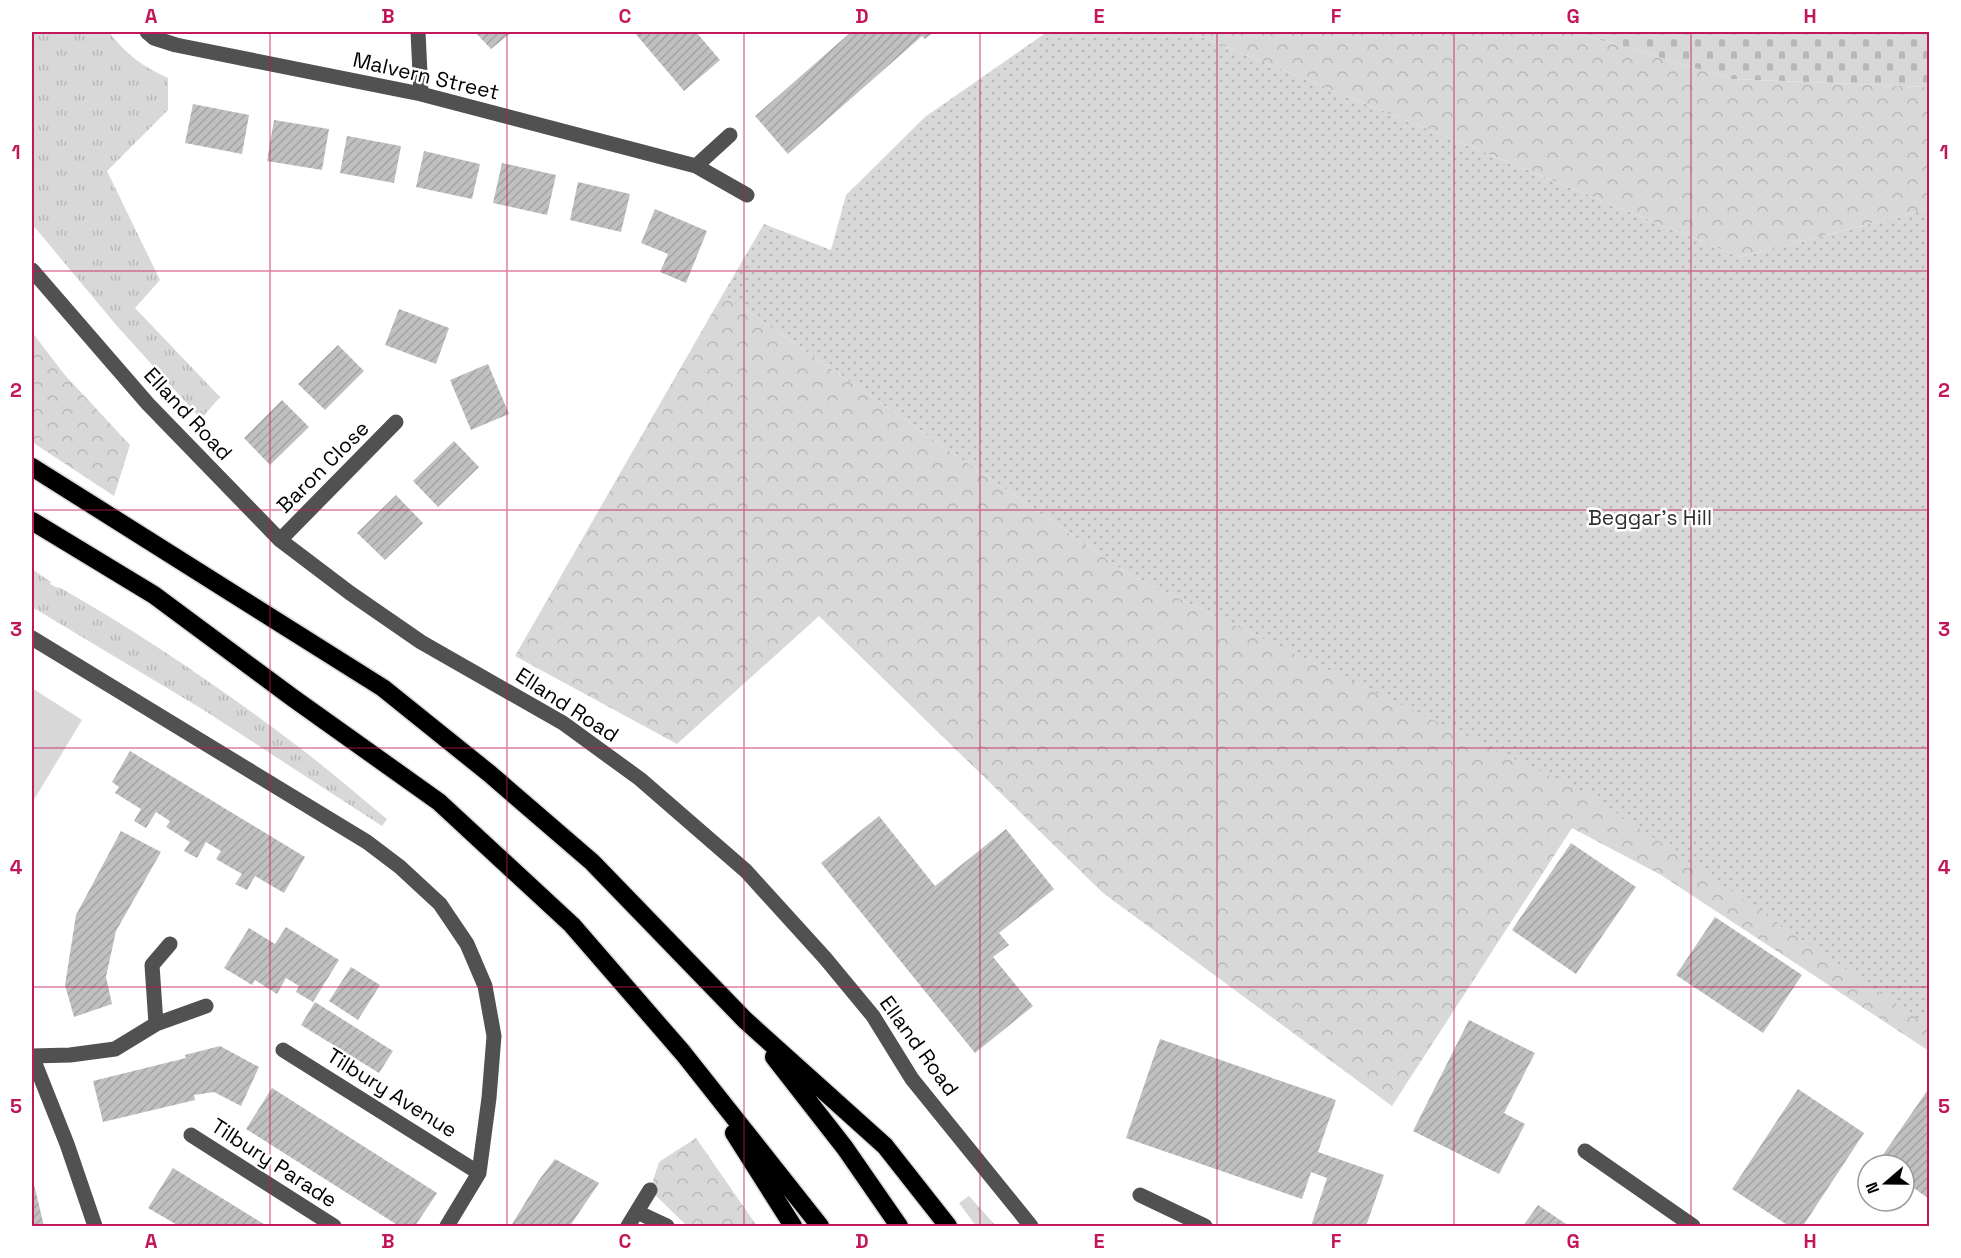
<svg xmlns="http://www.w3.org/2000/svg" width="1961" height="1258" viewBox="0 0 1961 1258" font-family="'Space Grotesk',sans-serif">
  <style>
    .grass { fill: url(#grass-tufts) }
    .forest { fill: url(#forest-crowns) }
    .cemetery { fill: url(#cemetery-stones) }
    .park { fill: url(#park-dots) }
    .pitch { fill: #d8d8d8 }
    .building { fill: url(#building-hatch) }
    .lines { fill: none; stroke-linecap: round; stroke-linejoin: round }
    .highway-casing { stroke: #dbdbdb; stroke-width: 21 }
    .minor { stroke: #515151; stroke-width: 15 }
    .highway { stroke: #000; stroke-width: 18 }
    .grid { fill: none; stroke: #c2185b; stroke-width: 1.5; stroke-opacity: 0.55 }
    .labels { text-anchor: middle; stroke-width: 5; stroke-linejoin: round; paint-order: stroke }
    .street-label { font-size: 21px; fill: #000; stroke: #fff }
    .park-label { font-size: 21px; fill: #2f2f2f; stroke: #fff }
    .neatline { fill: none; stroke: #c2185b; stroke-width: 2 }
    .grid-label { font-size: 20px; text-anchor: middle; font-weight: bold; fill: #c2185b }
  </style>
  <defs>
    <pattern id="grass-tufts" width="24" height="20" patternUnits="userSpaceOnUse" patternTransform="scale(1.5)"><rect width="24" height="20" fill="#d8d8d8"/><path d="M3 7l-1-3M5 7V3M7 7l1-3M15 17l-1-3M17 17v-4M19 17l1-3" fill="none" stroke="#b8b8b8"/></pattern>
    <pattern id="forest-crowns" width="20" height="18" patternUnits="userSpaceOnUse" patternTransform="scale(1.5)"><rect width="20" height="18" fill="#d8d8d8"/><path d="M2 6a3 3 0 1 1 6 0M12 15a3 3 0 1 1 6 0" fill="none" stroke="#b8b8b8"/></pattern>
    <pattern id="cemetery-stones" width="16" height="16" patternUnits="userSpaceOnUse" patternTransform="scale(1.5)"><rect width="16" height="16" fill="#d8d8d8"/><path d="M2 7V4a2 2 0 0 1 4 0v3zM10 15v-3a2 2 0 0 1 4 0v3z" fill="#b8b8b8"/></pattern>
    <pattern id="park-dots" width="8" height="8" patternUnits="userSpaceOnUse" patternTransform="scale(1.5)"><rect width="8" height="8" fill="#d8d8d8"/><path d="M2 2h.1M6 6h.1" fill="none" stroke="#b8b8b8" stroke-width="1.8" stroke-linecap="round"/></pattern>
    <pattern id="building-hatch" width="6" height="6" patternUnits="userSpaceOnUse" patternTransform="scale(1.5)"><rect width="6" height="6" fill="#c0c0c0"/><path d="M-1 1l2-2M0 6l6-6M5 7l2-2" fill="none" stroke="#a3a3a3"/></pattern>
  </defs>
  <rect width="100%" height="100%" fill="#fff"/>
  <path class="grass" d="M 32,32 L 109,32 C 127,55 142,66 168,78 L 168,110 L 107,171 L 160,280 L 135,308 L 220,397 L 201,419 L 117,326 L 32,224 Z
    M 32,569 L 51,582 L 50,584 L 58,588 L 59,587 C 138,632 215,684 288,739 C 322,764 354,792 387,819 L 382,826 L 202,709 L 32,607 Z"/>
  <path class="forest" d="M 1190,32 L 1574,32 L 1732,79 L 1929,87 L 1929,207 L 1925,210 L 1740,257 Z
    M 723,294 L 1130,575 L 1493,748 L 1929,520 L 1929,1051 L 1661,875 L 1572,828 L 1392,1106 L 1103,893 L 819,616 L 677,744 L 515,656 Z
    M 32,332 L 64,374 L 130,445 L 114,496 L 32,442 Z
    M 696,1138 L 757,1226 L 687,1226 L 650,1190 L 659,1162 Z
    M 969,1196 L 996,1226 L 976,1226 L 959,1203 Z"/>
  <path class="cemetery" d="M 1574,32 L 1929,32 L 1929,87 L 1732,79 Z"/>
  <path class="park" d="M 1047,32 L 1190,32 L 1740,257 L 1925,210 L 1929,207 L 1929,1026 L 1592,796 L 1130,575 L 723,294 L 764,224 L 831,250 L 846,195 L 925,117 Z"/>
  <path class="pitch" d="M 32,688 L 82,720 L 32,803 Z"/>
  <path class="building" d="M 475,32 L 512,32 L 491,49 Z
    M 634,32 L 696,32 L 720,60 L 684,91 Z
    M 851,32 L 934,32 L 925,39 L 922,36 L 788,154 L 755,116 Z
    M 193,104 L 249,115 L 242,154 L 185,143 Z
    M 274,120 L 329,129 L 322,170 L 267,161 Z
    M 347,136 L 401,146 L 394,183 L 340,173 Z
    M 424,151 L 480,164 L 472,199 L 416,187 Z
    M 502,163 L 556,175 L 547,215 L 493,203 Z
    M 578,182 L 630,194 L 621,232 L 570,220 Z
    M 655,209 L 707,231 L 686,283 L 660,272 L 668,254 L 641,243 Z
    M 399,309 L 449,328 L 436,364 L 385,345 Z
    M 338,345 L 364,371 L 325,410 L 298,384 Z
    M 488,364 L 509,414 L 471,430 L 450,380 Z
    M 282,400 L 309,427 L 270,465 L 244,438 Z
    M 454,441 L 479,467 L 438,507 L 413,481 Z
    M 396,495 L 423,523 L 385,560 L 357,533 Z
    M 130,751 L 305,857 L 284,893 L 255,876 L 247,890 L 235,884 L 242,874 L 216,859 L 221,851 L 206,842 L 197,858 L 184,851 L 190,842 L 166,827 L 170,821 L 156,812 L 146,828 L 134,821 L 141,809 L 115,793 L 119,787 L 112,782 Z
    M 879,816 L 935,886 L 1006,829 L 1054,889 L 999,933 L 1009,945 L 993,957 L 1033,1006 L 975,1053 L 821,863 Z
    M 121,831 L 161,852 L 116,931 L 106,977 L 112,1004 L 74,1017 L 65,985 L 76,915 Z
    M 1571,843 L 1636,887 L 1576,974 L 1512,930 Z
    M 1715,917 L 1802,975 L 1763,1033 L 1676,975 Z
    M 286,927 L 339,960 L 313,1002 L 296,992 L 299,986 L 286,978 L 277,994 L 255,980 L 252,985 L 224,968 L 249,928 L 275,944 Z
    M 351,967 L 380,985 L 358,1020 L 329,1001 Z
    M 315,1002 L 393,1051 L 379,1073 L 301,1025 Z
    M 1469,1020 L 1535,1053 L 1504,1113 L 1525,1124 L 1499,1174 L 1413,1131 Z
    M 1160,1039 L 1336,1100 L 1318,1152 L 1384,1175 L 1366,1226 L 1311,1226 L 1327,1178 L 1311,1172 L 1302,1199 L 1126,1138 Z
    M 220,1046 L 259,1067 L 241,1106 L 214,1092 L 194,1095 L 195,1100 L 103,1122 L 93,1081 L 186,1058 L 185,1055 Z
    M 272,1088 L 437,1193 L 415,1226 L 399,1226 L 246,1129 Z
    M 1929,1088 L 1929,1199 L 1904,1181 L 1904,1165 L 1881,1165 L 1878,1162 Z
    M 1798,1089 L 1864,1133 L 1803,1226 L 1789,1226 L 1732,1189 Z
    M 555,1159 L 599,1183 L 570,1226 L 511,1226 L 539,1180 Z
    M 173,1168 L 199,1184 L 267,1226 L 179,1226 L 148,1208 Z
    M 32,1176 L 44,1226 L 32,1226 Z
    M 1538,1205 L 1569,1226 L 1523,1226 Z"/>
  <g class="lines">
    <g class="highway-casing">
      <path id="highway" d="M 32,467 L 383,688 L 490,774 L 592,862 L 745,1020 L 885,1146 L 948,1226
        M 32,521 L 154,595 L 293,698 L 439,802 L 572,925 L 683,1053 L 820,1226
        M 774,1057 L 845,1148 L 899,1226
        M 734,1133 L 793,1226"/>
    </g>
    <path class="minor" d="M 147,32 L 154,38 L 176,45 L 421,94 L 696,166 L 747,195
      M 418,32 L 421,94
      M 696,166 L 730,135
      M 32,270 L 148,404 L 280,540 L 350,593 L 421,642 L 563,723 L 640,779 L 746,871 L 825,958 L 873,1016 L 912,1079 L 1031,1226
      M 280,540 L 396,422
      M 32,638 L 367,842 L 400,867 L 440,904 L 467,944 L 485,986 L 494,1036 L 489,1098 L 479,1173 L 447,1226
      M 156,1024 L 206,1006
      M 283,1050 L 479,1173
      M 32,1056 L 70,1055 L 115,1049 L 156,1024 L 152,965 L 170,944
      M 32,1056 L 67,1144 L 95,1226
      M 191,1135 L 334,1226
      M 1585,1151 L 1693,1226
      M 1140,1195 L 1205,1226
      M 637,1212 L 667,1226
      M 628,1226 L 650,1190"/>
    <use href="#highway" class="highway"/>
  </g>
  <path class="grid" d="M 270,32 L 270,1226M 507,32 L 507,1226M 744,32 L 744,1226M 980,32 L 980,1226M 1217,32 L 1217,1226M 1454,32 L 1454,1226M 1691,32 L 1691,1226M 32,271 L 1930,271M 32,510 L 1930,510M 32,748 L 1930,748M 32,987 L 1930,987"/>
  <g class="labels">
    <g class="street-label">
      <text transform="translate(426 76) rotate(13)" y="7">Malvern Street</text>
      <text transform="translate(188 414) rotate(47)" y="7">Elland Road</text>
      <text transform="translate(323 467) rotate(-45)" y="7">Baron Close</text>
      <text transform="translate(567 705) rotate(33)" y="7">Elland Road</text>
      <text transform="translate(919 1046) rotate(54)" y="7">Elland Road</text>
      <text transform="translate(392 1093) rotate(32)" y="7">Tilbury Avenue</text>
      <text transform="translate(274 1163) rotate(33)" y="7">Tilbury Parade</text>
    </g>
    <g class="park-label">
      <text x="1650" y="525">Beggar's Hill</text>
    </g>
  </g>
  <rect width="1961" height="1258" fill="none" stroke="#ffffff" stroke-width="66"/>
  <g transform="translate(1886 1183) rotate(250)"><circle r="28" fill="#ffffff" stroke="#999999" stroke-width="1.5"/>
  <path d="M0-4.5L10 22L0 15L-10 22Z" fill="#000000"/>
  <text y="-9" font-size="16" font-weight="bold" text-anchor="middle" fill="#000000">N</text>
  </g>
  <rect x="33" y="33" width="1895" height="1192" class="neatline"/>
  <g class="grid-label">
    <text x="151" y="23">A</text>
    <text x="388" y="23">B</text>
    <text x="625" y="23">C</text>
    <text x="862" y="23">D</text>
    <text x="1099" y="23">E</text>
    <text x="1336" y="23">F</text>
    <text x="1573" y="23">G</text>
    <text x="1810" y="23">H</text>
    <text x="16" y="159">1</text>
    <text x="1944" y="159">1</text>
    <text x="16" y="397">2</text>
    <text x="1944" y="397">2</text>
    <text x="16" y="636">3</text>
    <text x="1944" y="636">3</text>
    <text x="16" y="874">4</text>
    <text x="1944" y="874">4</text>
    <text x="16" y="1113">5</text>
    <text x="1944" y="1113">5</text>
    <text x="151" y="1248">A</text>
    <text x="388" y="1248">B</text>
    <text x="625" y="1248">C</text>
    <text x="862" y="1248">D</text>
    <text x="1099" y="1248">E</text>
    <text x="1336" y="1248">F</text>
    <text x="1573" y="1248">G</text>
    <text x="1810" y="1248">H</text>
  </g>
</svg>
